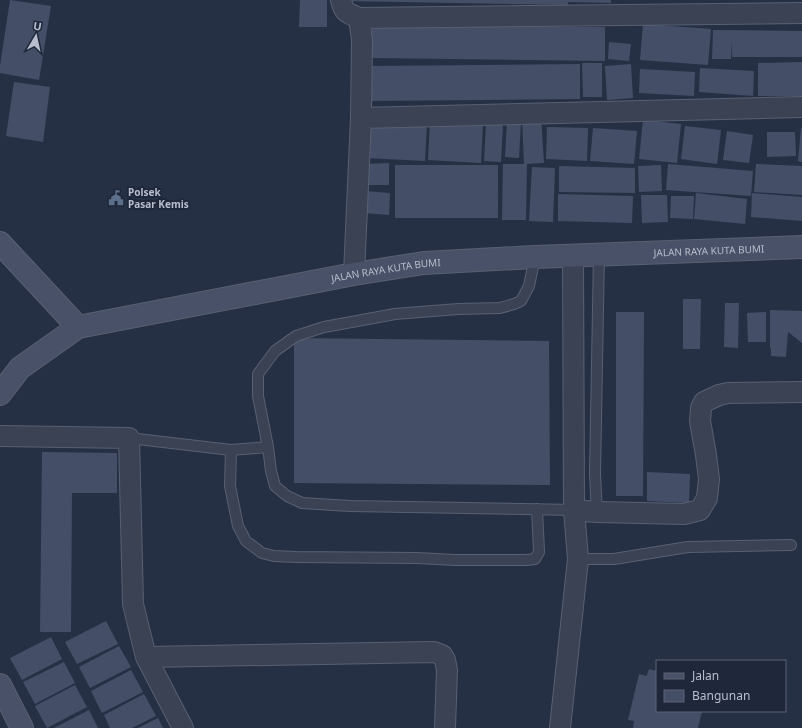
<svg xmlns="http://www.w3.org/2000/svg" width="802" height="728" viewBox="0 0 802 728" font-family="'Noto Sans',sans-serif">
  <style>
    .building { fill: #444f67 }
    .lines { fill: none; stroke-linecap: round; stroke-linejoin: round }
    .lane-casing { stroke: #596071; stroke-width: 12 }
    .street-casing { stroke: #596071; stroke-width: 22 }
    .secondary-casing { stroke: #596071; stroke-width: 24 }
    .lane { stroke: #3a4254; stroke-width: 10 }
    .street { stroke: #3a4254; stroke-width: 20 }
    .secondary { stroke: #485167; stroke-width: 22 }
    .labels { text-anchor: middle; stroke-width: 4; stroke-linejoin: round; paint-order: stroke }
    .poi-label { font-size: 10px; font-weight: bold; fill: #b8becd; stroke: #1f273a; text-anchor: start }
    .street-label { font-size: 10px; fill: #b8becd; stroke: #1f273a }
  </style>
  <rect width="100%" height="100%" fill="#263045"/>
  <path class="building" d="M 10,0 L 51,6 L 39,80 L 0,73 L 0,66 Z
    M 300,0 L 327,0 L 327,27 L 299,27 Z
    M 343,0 L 611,0 L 611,3 L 568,2 L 568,5 L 343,1 Z
    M 643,24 L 711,29 L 708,65 L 640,60 Z
    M 372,25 L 605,27 L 605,61 L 372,58 Z
    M 713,30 L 802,31 L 802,57 L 732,57 L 731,41 L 731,59 L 712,59 Z
    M 609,42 L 631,44 L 629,61 L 608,59 Z
    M 802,62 L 802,96 L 758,96 L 758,63 Z
    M 582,63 L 602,63 L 602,97 L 583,97 Z
    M 580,64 L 580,99 L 367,101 L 367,66 Z
    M 631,64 L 633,98 L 607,100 L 605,66 Z
    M 700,68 L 754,71 L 753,96 L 699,92 Z
    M 640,69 L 695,72 L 694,96 L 639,93 Z
    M 14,82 L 50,87 L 43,142 L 6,136 Z
    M 541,117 L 544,163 L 524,164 L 522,118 Z
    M 430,120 L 483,123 L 481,163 L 428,160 Z
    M 507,120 L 521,121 L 519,158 L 505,157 Z
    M 643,120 L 681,124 L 677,163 L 639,159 Z
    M 366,121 L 427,125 L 425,161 L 364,158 Z
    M 486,124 L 503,125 L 501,162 L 484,161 Z
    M 685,126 L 721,130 L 717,164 L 681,159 Z
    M 547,127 L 588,128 L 587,161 L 546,159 Z
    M 593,128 L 637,131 L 634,164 L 590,161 Z
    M 801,128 L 802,128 L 802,162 L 798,161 Z
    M 727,131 L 753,135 L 749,163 L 723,160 Z
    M 767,132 L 795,132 L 796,156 L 767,157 Z
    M 389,163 L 389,185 L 366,185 L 365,164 Z
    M 503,164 L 527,164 L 526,220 L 502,220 Z
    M 668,164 L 753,171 L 751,196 L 666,190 Z
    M 756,164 L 802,166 L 802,195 L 754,192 Z
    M 395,165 L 498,165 L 498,218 L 395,218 Z
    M 661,165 L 662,191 L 639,192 L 638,166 Z
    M 559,166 L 635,168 L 635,193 L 559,192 Z
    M 532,167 L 555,168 L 553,222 L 529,221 Z
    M 364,191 L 390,193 L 389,215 L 363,213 Z
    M 696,193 L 747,199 L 745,224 L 694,219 Z
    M 752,193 L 802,197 L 802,221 L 751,217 Z
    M 558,194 L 633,196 L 632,223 L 558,221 Z
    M 641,195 L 667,195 L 668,222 L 642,223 Z
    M 671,196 L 694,196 L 693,219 L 670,218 Z
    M 683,299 L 701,299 L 700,349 L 683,349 Z
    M 725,303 L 739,303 L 738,348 L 724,347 Z
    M 770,310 L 802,311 L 802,343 L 788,332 L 786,357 L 771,356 L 771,348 L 770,349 Z
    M 616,312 L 644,312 L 643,496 L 616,496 Z
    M 766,312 L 766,342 L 748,342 L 747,313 Z
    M 294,338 L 549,341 L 550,485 L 294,483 Z
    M 42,452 L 117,453 L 117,493 L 72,493 L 71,632 L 40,632 Z
    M 647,472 L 690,474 L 689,503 L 647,501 Z
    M 106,621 L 118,644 L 77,664 L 65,642 Z
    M 51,637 L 62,659 L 22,680 L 10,658 Z
    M 119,646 L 131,667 L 90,688 L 79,667 Z
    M 64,662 L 75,683 L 35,704 L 23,682 Z
    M 649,669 L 657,671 L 657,711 L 702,711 L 698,728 L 633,728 L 634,721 L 628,720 L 639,674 L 646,676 L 647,675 Z
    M 131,670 L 143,692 L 102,713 L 91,691 Z
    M 75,685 L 87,707 L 47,728 L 35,706 Z
    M 144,694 L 156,716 L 132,728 L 110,728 L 104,715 Z
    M 89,710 L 98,728 L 54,728 Z
    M 158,718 L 163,728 L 138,728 Z"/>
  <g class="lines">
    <g class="lane-casing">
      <path id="lane" d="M 129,438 L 231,450 L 268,447 L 271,471 L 275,486 L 287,496 L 302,503 L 350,506 L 574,510
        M 268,447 L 258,396 L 258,374 L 275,351 L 296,336 L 324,327 L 395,314 L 458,309 L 500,308 L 514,304 L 521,301 L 529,286 L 535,257
        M 231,450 L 230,486 L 238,526 L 246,541 L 262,553 L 274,556 L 296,557 L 417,558 L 455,560 L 527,560 L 535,559 L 539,552 L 537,509
        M 597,512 L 595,474 L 599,254
        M 578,559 L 614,559 L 688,547 L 791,545"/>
    </g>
    <g class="street-casing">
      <path id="street" d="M 341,0 C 344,13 347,13 359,18 L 362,40 L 361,118 L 354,274
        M 359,18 L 802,13
        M 361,118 L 802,107
        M 0,436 L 129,438 L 133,604 L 146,657 L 183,728
        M 574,510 L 597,512 L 684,514 L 700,510 L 707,498 L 709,479 L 706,455 L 700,421 L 701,408 L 704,402 L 719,395 L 728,393 L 802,392
        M 146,657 L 434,652 L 442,655 L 445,660 L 447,670 L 445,728
        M 560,728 L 578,559 L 574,510 L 573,255"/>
    </g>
    <g class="secondary-casing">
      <g id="secondary">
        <path d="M 0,243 L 78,327"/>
        <path id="s1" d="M 0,394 L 20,368 L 78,327 L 354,274 L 424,263 L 535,257 L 802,247"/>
        <path d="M 0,685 L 22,728"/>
      </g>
    </g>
    <use href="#lane" class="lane"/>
    <use href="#street" class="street"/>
    <use href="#secondary" class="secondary"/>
  </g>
  <defs>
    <g id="civic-bare" transform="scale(1.2)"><path d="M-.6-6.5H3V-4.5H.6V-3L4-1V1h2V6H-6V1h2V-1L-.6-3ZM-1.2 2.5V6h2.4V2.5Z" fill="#5c6f8a" stroke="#1f273a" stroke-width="2.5" paint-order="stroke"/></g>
  </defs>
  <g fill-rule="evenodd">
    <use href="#civic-bare" x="116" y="198"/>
  </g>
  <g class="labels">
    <g class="poi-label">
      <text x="128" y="196">Polsek<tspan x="128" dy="12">Pasar Kemis</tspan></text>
    </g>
    <g class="street-label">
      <text dy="4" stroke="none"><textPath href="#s1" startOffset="741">JALAN RAYA KUTA BUMI</textPath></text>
      <text dy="4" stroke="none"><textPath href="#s1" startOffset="417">JALAN RAYA KUTA BUMI</textPath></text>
    </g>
  </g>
  <rect x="656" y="660" width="130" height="52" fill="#1f273a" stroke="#5c6375"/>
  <rect x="664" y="673" width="20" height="6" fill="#485167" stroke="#5c6375"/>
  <text x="692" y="680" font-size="12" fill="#b8becd">Jalan</text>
  <rect x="664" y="690" width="20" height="12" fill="#444f67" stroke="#5c6375"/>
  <text x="692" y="700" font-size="12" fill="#b8becd">Bangunan</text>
  <g transform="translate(36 36) rotate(9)" stroke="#1f273a" stroke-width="3" paint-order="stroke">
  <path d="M0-3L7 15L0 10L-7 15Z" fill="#b8becd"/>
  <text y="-6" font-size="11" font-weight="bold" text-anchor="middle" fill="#b8becd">U</text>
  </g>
</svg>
